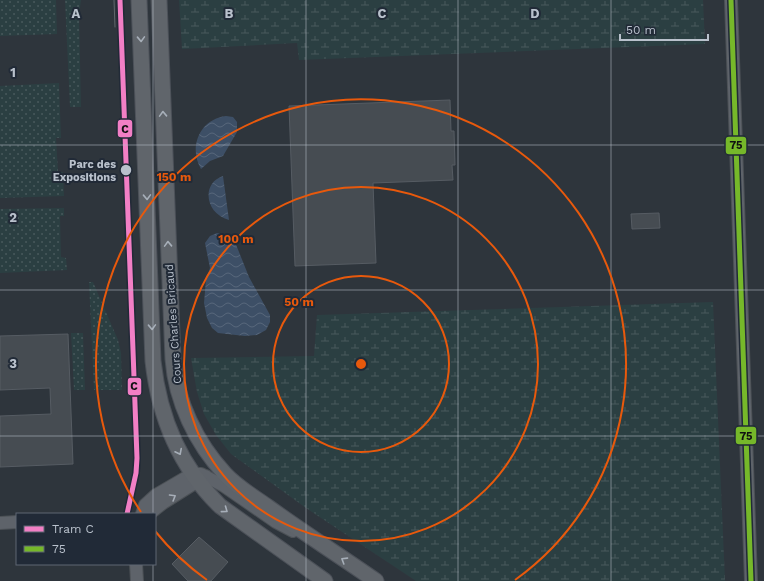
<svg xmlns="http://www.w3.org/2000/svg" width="764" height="581" viewBox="0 0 764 581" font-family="'Work Sans',sans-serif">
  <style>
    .grass { fill: url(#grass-dots) }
    .wetland { fill: url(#wetland-marsh) }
    .water { fill: url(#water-waves) }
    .building { fill: #464c52; stroke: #565c63 }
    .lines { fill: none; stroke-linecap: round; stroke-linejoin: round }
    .minor-casing { stroke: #4c5156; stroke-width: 14 }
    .major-casing { stroke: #4c5159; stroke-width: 17 }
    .minor { stroke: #5e636a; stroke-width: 12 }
    .major { stroke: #60656b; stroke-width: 15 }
    .tram { stroke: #62676e; stroke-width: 1 }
    .bus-1-casing { stroke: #212a37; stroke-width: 8 }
    .bus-1 { stroke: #76b82a; stroke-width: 5 }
    .tram-1-casing { stroke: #212a37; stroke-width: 8 }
    .tram-1 { stroke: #f27fc5; stroke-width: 5 }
    .oneway { stroke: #a7afb9 }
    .oneway2 { stroke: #a7aeb8 }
    .grid { fill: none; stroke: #b9c1cc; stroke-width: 1; stroke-opacity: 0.55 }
    .ring { fill: none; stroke: #e8590c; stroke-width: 2 }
    .stop-dot { fill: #b9c1cc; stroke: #212a37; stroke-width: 1.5 }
    .labels { text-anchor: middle; stroke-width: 4; stroke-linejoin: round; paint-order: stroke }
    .stop-label { font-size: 11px; font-weight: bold; fill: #b9c1cc; stroke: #212a37; text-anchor: end }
    .street-label { font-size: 11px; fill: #b9c1cc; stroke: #212a37 }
    .grid-label { font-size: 13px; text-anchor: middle; font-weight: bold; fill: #b9c1cc; stroke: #212a37; stroke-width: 4; stroke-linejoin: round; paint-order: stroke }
    .centre { fill: #e8590c; stroke: #212a37; stroke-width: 2 }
    .ring-label { font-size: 12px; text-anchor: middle; font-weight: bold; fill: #e8590c; stroke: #212a37; stroke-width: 4; stroke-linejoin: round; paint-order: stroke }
    .line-badge { stroke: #212a37; stroke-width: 1.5 }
    .pale-badge-label { font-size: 11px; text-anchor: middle; font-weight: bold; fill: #111 }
  </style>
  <defs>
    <pattern id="grass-dots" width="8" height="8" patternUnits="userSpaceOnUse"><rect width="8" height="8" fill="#2b3f42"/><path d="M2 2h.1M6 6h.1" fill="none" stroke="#48595c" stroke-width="1.8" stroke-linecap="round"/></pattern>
    <pattern id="wetland-marsh" width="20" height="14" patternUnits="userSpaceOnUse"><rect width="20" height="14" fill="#2b3f42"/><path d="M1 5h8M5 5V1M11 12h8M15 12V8" fill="none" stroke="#48595c"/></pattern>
    <pattern id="water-waves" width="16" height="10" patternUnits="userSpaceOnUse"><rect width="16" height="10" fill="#3d4f66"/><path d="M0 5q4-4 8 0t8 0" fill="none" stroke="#57677b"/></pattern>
  </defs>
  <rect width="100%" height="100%" fill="#2e353c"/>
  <path class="grass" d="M 0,0 L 56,0 L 57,34 L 0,36 Z
    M 65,0 L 81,0 L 79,14 L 81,107 L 70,107 Z
    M 59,83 L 61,138 L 56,138 L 58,172 L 63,172 L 64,196 L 0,198 L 0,86 Z
    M 64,208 L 64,216 L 60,216 L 61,257 L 66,258 L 67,270 L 0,273 L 0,209 Z
    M 89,282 L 93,282 L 118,340 L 121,353 L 122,390 L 94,390 Z
    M 71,333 L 83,333 L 85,390 L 74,390 Z"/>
  <path class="wetland" d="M 179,0 L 703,0 L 705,44 L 299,60 L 297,43 L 182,49 Z
    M 713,302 L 725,581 L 416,581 L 306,508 L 231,454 L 216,435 L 204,414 L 197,392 L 191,358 L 314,356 L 317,315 Z"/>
  <path class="water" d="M 226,116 L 233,117 L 237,122 L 237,132 L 223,156 L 210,161 L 201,169 C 188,147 200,119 226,116 Z
    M 223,176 L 229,220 C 205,214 201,183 223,176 Z
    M 217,233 L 233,237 L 249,277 L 270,315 L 270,322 L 266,330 L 257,335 L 245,336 L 218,333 L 212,328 L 207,318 L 204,303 L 206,279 L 210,268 L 205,243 L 210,236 Z"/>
  <path class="building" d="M 450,100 L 451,131 L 454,131 L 455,165 L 452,165 L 453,180 L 373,183 L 376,263 L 295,266 L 289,106 Z
    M 659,213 L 660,228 L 632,229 L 631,214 Z
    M 68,334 L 73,464 L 0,467 L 0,416 L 51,414 L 50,388 L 0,390 L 0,336 Z
    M 199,537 L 228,562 L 211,581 L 188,581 L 172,564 Z"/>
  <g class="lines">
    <g class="minor-casing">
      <path id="minor" d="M 731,0 L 751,581
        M 142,514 L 145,505 L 156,495 L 192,474 L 201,474 L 224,486 L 276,522 L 293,531
        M 149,514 L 163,503 L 206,476
        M 0,523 L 17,522
        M 136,564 L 137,581"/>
    </g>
    <g class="major-casing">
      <path id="major" d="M 139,0 L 153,361 C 159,416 180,467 220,506 L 325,581
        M 159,0 L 173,359 C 176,401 196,443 225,474 C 237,487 254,497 268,507 C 304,533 340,556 376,581"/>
    </g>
    <use href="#minor" class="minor"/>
    <use href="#major" class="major"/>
    <path class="tram" d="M 114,0 L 115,27"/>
    <g class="bus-1-casing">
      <path id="bus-1" d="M 731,0 L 751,581"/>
    </g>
    <use href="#bus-1" class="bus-1"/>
    <g class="tram-1-casing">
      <path id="tram-1" d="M 120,0 L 137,458 L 136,473 L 127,514"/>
    </g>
    <use href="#tram-1" class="tram-1"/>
  </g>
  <defs><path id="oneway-chevron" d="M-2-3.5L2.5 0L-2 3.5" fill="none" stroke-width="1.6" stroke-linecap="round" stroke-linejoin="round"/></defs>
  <g class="oneway">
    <use href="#oneway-chevron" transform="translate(141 39) rotate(88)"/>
    <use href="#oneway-chevron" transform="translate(163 114) rotate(-92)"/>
    <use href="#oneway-chevron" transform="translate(147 197) rotate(88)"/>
    <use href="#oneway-chevron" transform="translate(168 244) rotate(-92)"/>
    <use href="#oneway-chevron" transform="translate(152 327) rotate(88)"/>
    <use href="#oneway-chevron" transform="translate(179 452) rotate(63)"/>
    <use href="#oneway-chevron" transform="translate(225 510) rotate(36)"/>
    <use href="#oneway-chevron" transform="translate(344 560) rotate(-148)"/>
  </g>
  <use class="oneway2" href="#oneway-chevron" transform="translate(173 497) rotate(-31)"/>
  <path class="grid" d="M 153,0 L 153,514M 306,0 L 306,581M 458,0 L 458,581M 611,0 L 611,581M 0,145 L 764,145M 0,290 L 764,290M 0,436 L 764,436M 153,564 L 153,581"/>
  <g class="ring">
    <circle cx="361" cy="364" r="88"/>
    <circle cx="361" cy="364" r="177"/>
    <path d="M207 580A265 265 0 0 1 155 531M141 512A265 265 0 1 1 515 580"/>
  </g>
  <circle class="stop-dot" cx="126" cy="170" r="6"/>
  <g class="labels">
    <g class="stop-label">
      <text x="116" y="168">Parc des<tspan x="116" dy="13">Expositions</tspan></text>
    </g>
    <g class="street-label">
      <text transform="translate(173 324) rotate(-94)" y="4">Cours Charles Bricaud</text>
    </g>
  </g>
  <g class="grid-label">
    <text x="76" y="18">A</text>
    <text x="229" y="18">B</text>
    <text x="382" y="18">C</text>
    <text x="535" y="18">D</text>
    <text x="13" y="77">1</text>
    <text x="13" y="222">2</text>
    <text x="13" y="368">3</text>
  </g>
  <circle cx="361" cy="364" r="6" class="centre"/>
  <g class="ring-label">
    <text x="174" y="181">150 m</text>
    <text x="236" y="243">100 m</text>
    <text x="299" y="306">50 m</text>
  </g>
  <g class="line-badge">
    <rect x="117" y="119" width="16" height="19" rx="4" fill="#f27fc5"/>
    <rect x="725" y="136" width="22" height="19" rx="4" fill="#76b82a"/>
    <rect x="127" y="377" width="15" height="19" rx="4" fill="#f27fc5"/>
    <rect x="735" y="426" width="22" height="19" rx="4" fill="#76b82a"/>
  </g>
  <g class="pale-badge-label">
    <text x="125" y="133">C</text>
    <text x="736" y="149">75</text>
    <text x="134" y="390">C</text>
    <text x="746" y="440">75</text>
  </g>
  <rect x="16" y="513" width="140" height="52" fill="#212a37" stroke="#5e6673"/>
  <rect x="24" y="526" width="20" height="6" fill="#f27fc5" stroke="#5e6673"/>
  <text x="52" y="533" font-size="12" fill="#b9c1cc">Tram C</text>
  <rect x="24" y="546" width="20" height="6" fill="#76b82a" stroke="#5e6673"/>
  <text x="52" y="553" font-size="12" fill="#b9c1cc">75</text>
  <path d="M620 34v6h88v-6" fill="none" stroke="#b9c1cc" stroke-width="2"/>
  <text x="626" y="34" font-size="12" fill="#b9c1cc" stroke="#212a37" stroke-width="3" paint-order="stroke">50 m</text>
</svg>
